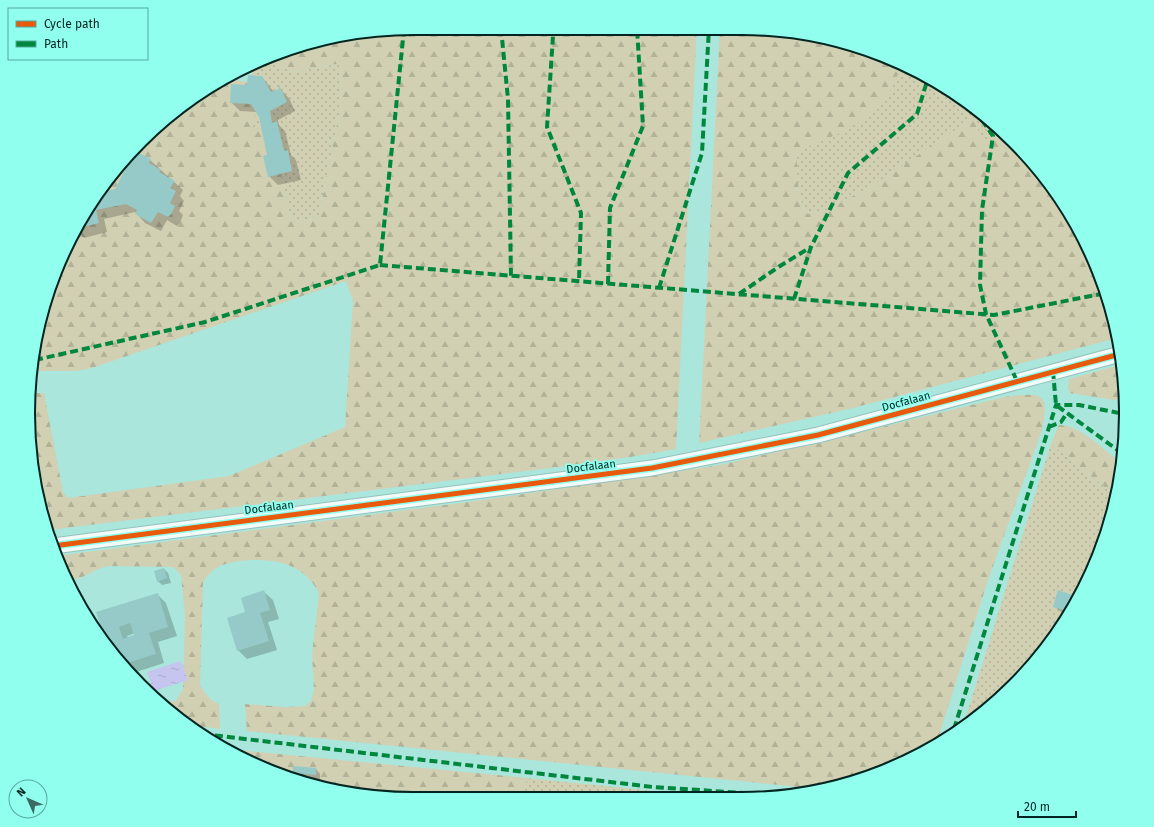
<svg xmlns="http://www.w3.org/2000/svg" width="1154" height="827" viewBox="0 0 1154 827" font-family="'Fira Sans',sans-serif">
  <style>
    .grass { fill: url(#grass-dots) }
    .forest { fill: url(#forest-firs) }
    .water { fill: url(#water-ripples) }
    .shadow { fill: #0003; fill-rule: evenodd }
    .building { fill: #95cac8; fill-rule: evenodd }
    .lines { fill: none; stroke-linecap: round; stroke-linejoin: round }
    .street-casing { stroke: #94c2bc; stroke-width: 17 }
    .street { stroke: #f2fbfa; stroke-width: 15 }
    .quiet { stroke: #00873e; stroke-width: 4; stroke-dasharray: 8 4; stroke-linecap: butt }
    .cycleway-casing { stroke: #91ffee; stroke-width: 8 }
    .cycleway { stroke: #e8590c; stroke-width: 5 }
    .labels { text-anchor: middle; stroke-width: 3.5; stroke-linejoin: round; paint-order: stroke }
    .street-label { font-size: 11px; fill: #012621; stroke: #91ffee }
    .rim { fill: none; stroke: #012621; stroke-width: 2 }
  </style>
  <defs>
    <pattern id="grass-dots" width="8" height="8" patternUnits="userSpaceOnUse"><rect width="8" height="8" fill="#d2d0b2"/><path d="M2 2h.1M6 6h.1" fill="none" stroke="#b2b299" stroke-width="1.8" stroke-linecap="round"/></pattern>
    <pattern id="forest-firs" width="22" height="20" patternUnits="userSpaceOnUse"><rect width="22" height="20" fill="#d2d0b2"/><path d="M5 1l3.5 6h-7zM16 11l3.5 6h-7z" fill="#b2b299"/></pattern>
    <pattern id="water-ripples" width="26" height="14" patternUnits="userSpaceOnUse"><rect width="26" height="14" fill="#c6c5ef"/><path d="M2 4q2-2 4 0t4 0M15 11q2-2 4 0t4 0" fill="none" stroke="#a8a9cd"/></pattern>
  </defs>
  <rect width="100%" height="100%" fill="#aae6dc"/>
  <path class="grass" d="M 269,61 L 294,72 L 341,63 L 340,109 L 319,215 L 317,217 L 294,222 L 291,219 L 271,127 L 255,130 L 253,126 L 257,109 L 246,82 L 257,67 Z
    M 900,67 L 933,80 L 997,132 L 997,136 L 979,143 L 976,117 L 875,184 L 827,210 L 808,214 L 803,211 L 797,179 L 797,156 C 812,137 842,136 860,120 C 873,109 888,86 899,73 Z
    M 1051,444 L 1116,496 L 1113,513 L 1086,584 L 1046,648 L 995,703 L 964,723 Z
    M 527,778 L 703,796 L 523,797 Z"/>
  <path class="forest" d="M 413,28 L 551,28 L 561,30 L 563,28 L 697,28 L 676,449 L 630,457 L 551,468 L 49,530 L 31,464 L 34,393 L 44,393 L 63,492 L 68,498 L 229,476 L 345,427 L 353,301 L 346,281 L 92,368 L 76,371 L 34,371 L 35,339 L 68,243 L 108,182 L 147,139 L 200,93 L 230,79 L 246,82 L 257,109 L 253,126 L 256,130 L 271,126 L 291,219 L 294,222 L 317,217 L 319,215 L 340,109 L 341,63 L 294,72 L 269,61 L 314,41 Z
    M 720,28 L 741,28 L 816,35 L 900,67 C 892,101 862,124 831,137 C 818,142 806,145 797,156 L 797,179 L 803,211 L 808,214 L 827,210 L 875,184 L 976,116 L 979,142 L 997,136 L 997,132 L 1030,159 L 1074,221 L 1106,290 L 1117,338 L 853,408 L 699,443 Z
    M 1123,364 L 1124,397 L 1114,400 L 1070,393 L 1068,387 L 1069,379 Z
    M 1021,395 C 1026,395 1034,394 1038,396 C 1050,401 1043,421 1042,430 L 987,583 L 938,739 L 888,770 L 818,789 L 247,731 L 245,704 L 286,707 L 305,706 L 311,701 L 314,689 L 312,654 L 319,594 C 314,581 302,570 288,565 C 271,558 235,558 218,567 C 212,570 207,576 203,582 L 200,686 L 211,700 L 219,704 L 220,729 L 186,724 L 160,701 L 176,701 L 183,689 L 185,617 L 181,575 L 173,567 L 109,566 C 94,568 84,580 69,580 L 56,556 L 475,501 L 720,465 L 841,437 L 1004,397 Z
    M 1059,425 C 1079,424 1105,451 1121,463 L 1116,496 L 1051,444 Z
    M 227,749 L 527,778 L 523,797 C 424,798 314,804 227,749 Z"/>
  <path class="water" d="M 181,661 L 188,680 L 154,691 L 147,672 Z"/>
  <path class="shadow" d="M 262,77 L 274,92 L 280,89 L 289,98 L 295,111 L 278,120 L 279,125 L 285,131 L 291,155 L 296,160 L 301,180 L 278,185 L 269,176 L 269,155 L 260,116 L 257,112 L 240,111 L 231,102 L 248,86 Z
    M 150,160 L 183,190 L 180,196 L 184,201 L 179,211 L 183,215 L 180,223 L 177,226 L 167,220 L 161,231 L 145,223 L 135,212 L 104,219 L 107,232 L 84,238 L 76,230 L 101,193 L 115,190 Z
    M 164,569 L 168,573 L 171,583 L 162,585 L 158,581 Z
    M 1058,591 L 1078,597 L 1066,616 L 1054,606 Z
    M 264,592 L 273,600 L 279,619 L 268,622 L 277,650 L 247,659 L 238,650 L 246,613 Z
    M 157,594 L 166,603 L 177,636 L 158,642 L 164,663 L 133,673 L 134,677 L 124,668 L 105,637 L 97,613 ZM 135,633 L 135,636 L 128,638 L 127,636 Z
    M 316,769 L 320,774 L 320,779 L 298,777 L 294,773 Z"/>
  <path class="building" d="M 248,75 L 262,76 L 271,92 L 279,89 L 279,85 L 287,102 L 270,111 L 272,123 L 277,121 L 284,151 L 288,150 L 292,171 L 268,177 L 263,156 L 267,155 L 259,117 L 251,104 L 230,103 L 231,84 L 247,85 Z
    M 135,151 L 151,159 L 149,163 L 161,170 L 159,172 L 175,181 L 170,188 L 176,191 L 170,203 L 175,206 L 171,214 L 168,217 L 158,212 L 151,223 L 135,214 L 137,210 L 126,204 L 96,210 L 99,223 L 78,228 L 102,192 L 115,189 Z
    M 164,568 L 167,578 L 157,582 L 154,571 Z
    M 264,590 L 270,610 L 260,613 L 269,641 L 237,651 L 227,618 L 245,612 L 241,598 Z
    M 1058,590 L 1078,597 L 1069,612 L 1053,607 Z
    M 158,593 L 168,627 L 149,633 L 156,654 L 124,664 L 126,670 L 103,634 L 96,612 ZM 130,623 L 134,635 L 123,639 L 119,627 Z
    M 293,766 L 316,768 L 316,775 L 293,773 Z"/>
  <g class="lines">
    <g class="street-casing">
      <path id="street" d="M 53,546 L 652,468 L 818,435 L 1120,354"/>
    </g>
    <use href="#street" class="street"/>
    <path class="quiet" d="M 501,28 L 508,99 L 511,276
      M 545,28 L 553,36 L 547,127 L 581,213 L 579,281
      M 982,120 L 993,136 L 982,210 L 980,285 L 986,314 L 1017,381
      M 380,265 L 994,315 L 1106,293
      M 608,284 L 610,208 L 643,126 L 637,28
      M 659,288 L 702,153 L 709,28
      M 739,294 L 780,266 L 811,247
      M 794,299 L 811,247 L 848,173 L 917,114 L 928,78
      M 35,360 L 205,322 L 380,265 L 404,29
      M 1053,371 L 1056,405 L 1123,454
      M 1049,427 L 1061,422 L 1067,413
      M 954,729 L 1056,405 L 1079,405 L 1124,414
      M 203,734 L 653,787 L 789,796"/>
    <g class="cycleway-casing">
      <path id="cycleway" d="M 53,546 L 652,468 L 818,435 L 1120,354"/>
    </g>
    <use href="#cycleway" class="cycleway"/>
  </g>
  <g class="labels">
    <g class="street-label">
      <text transform="translate(906 401) rotate(-15)" y="4">Docfalaan</text>
      <text transform="translate(591 466) rotate(-7)" y="4">Docfalaan</text>
      <text transform="translate(269 507) rotate(-7)" y="4">Docfalaan</text>
    </g>
  </g>
  <path d="M0 0H1154V827H0ZM413 35H741A378 378 0 0 1 1119 413V414A378 378 0 0 1 741 792H413A378 378 0 0 1 35 414V413A378 378 0 0 1 413 35Z" fill="#91ffee" fill-rule="evenodd"/>
  <path class="rim" d="M413 35H741A378 378 0 0 1 1119 413V414A378 378 0 0 1 741 792H413A378 378 0 0 1 35 414V413A378 378 0 0 1 413 35Z"/>
  <rect x="8" y="8" width="140" height="52" fill="#91ffee" stroke="#57a89c"/>
  <rect x="16" y="21" width="20" height="6" fill="#e8590c" stroke="#57a89c"/>
  <text x="44" y="28" font-size="12" fill="#012621">Cycle path</text>
  <rect x="16" y="41" width="20" height="6" fill="#00873e" stroke="#57a89c"/>
  <text x="44" y="48" font-size="12" fill="#012621">Path</text>
  <g transform="translate(28 799) rotate(315)"><circle r="19" fill="#91ffee" stroke="#57a89c"/>
  <path d="M0-3L7 15L0 10L-7 15Z" fill="#3c6962"/>
  <text y="-6" font-size="11" font-weight="bold" text-anchor="middle" fill="#012621">N</text>
  </g>
  <path d="M1018 811v6h58v-6" fill="none" stroke="#012621" stroke-width="2"/>
  <text x="1024" y="811" font-size="12" fill="#012621" stroke="#91ffee" stroke-width="3" paint-order="stroke">20 m</text>
</svg>
